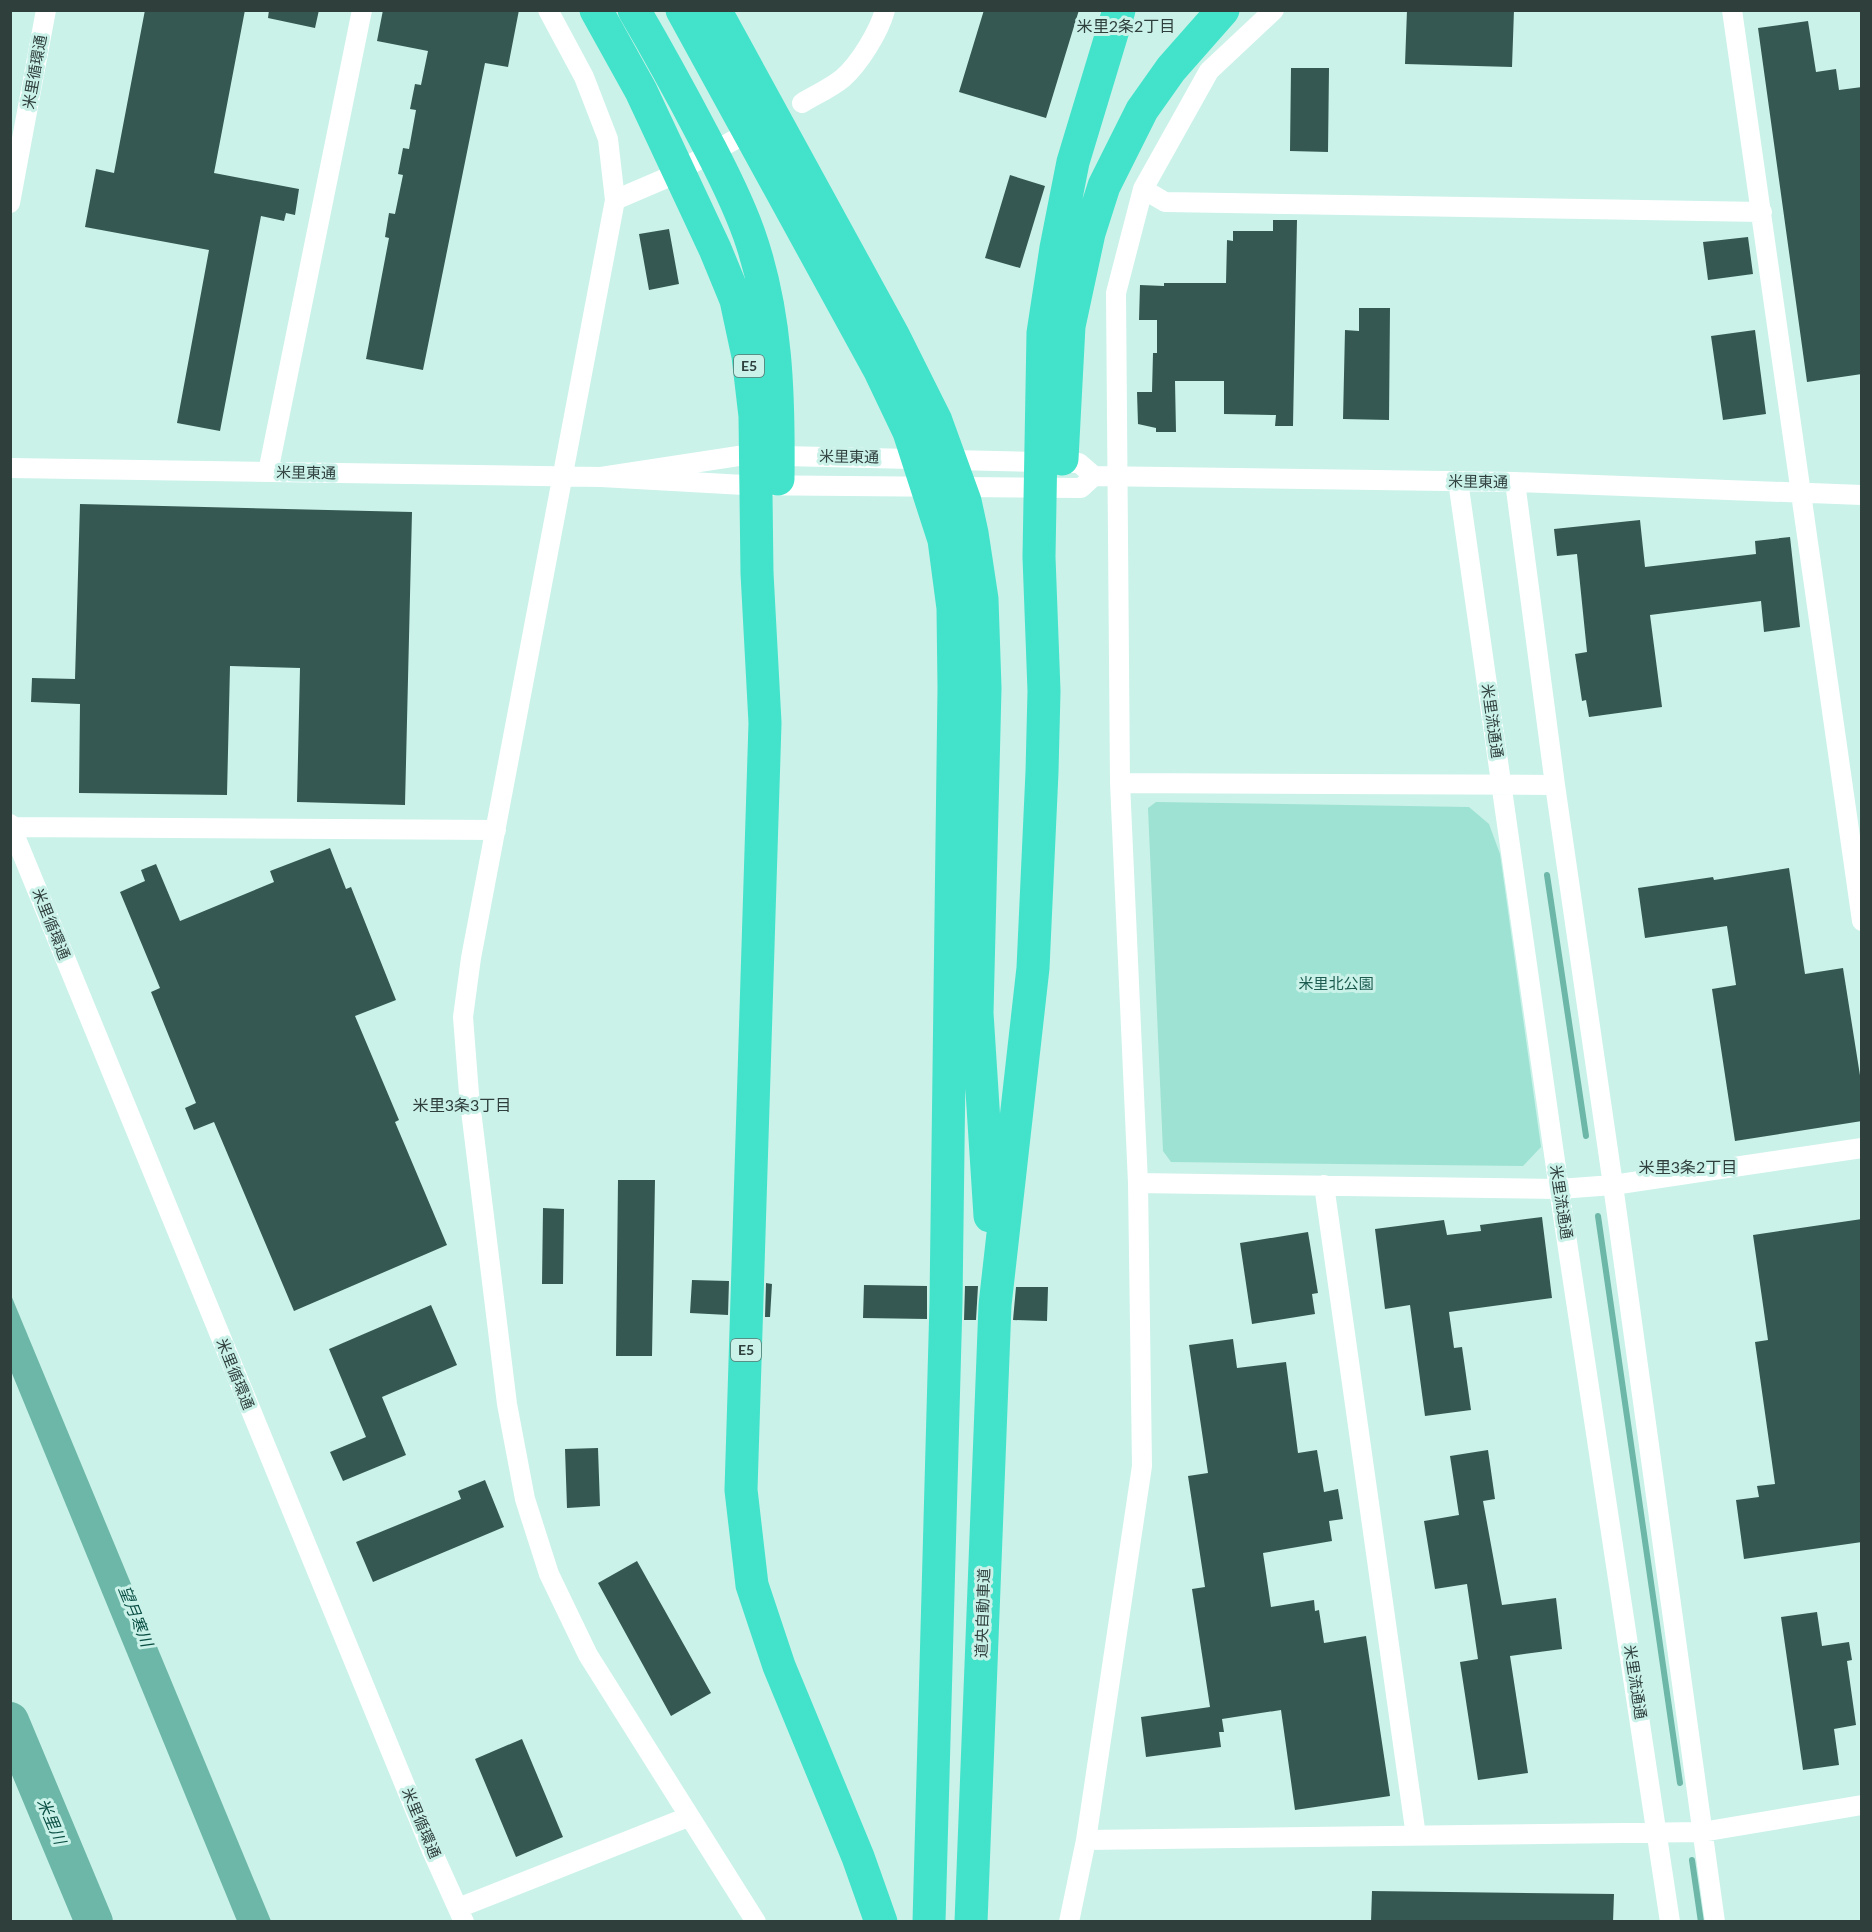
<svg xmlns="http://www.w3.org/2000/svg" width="1872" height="1932" viewBox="0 0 1872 1932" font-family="Lato,'Noto Sans JP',sans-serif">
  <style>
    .green { fill: #9ee2d4 }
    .water { fill: #6cb7a8 }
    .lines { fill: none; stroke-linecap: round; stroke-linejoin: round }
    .stream { stroke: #6cb7a8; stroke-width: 6 }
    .river { stroke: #6cb7a8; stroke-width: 38 }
    .building { fill: #355952 }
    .minor { stroke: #fff; stroke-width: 20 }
    .motorway { stroke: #42e3ca; stroke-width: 33 }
    .labels { text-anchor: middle; stroke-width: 6; stroke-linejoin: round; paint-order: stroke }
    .shield { fill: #caf2e9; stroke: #5e7570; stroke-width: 1.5 }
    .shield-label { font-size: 14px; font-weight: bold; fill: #2f3f3c }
    .street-label { font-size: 15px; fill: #2f3f3c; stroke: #caf2e9 }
    .park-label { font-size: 15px; fill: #1d5b50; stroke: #caf2e9 }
    .neighbourhood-label { font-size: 16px; fill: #2f3f3c; stroke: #caf2e9 }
    .water-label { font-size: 16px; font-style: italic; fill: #0a4e44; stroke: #caf2e9 }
  </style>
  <rect width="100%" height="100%" fill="#caf2e9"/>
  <path class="green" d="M 1156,802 L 1469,807 L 1489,824 L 1500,854 L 1541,1147 L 1523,1166 L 1171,1162 L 1163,1151 L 1148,808 Z"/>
  <path class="water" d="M 11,1295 L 271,1921 L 237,1921 L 11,1371 Z"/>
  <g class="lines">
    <path class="stream" d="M 1547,875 L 1586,1136
      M 1598,1216 L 1680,1783
      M 1692,1860 L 1701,1922"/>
    <path class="river" d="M 10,1721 L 94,1922"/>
  </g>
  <path class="building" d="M 145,10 L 245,10 L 214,173 L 299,189 L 295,215 L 286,213 L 284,221 L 261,216 L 220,431 L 177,423 L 209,250 L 85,227 L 96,169 L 114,173 Z
    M 269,10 L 319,10 L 315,28 L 268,18 Z
    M 383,10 L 519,10 L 508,67 L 485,63 L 423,370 L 366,359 L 389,238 L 385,237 L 389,213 L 395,214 L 403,175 L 398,174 L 403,148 L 409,149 L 416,110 L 410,109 L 415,84 L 421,85 L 428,51 L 377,41 Z
    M 984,10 L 1079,10 L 1046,118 L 959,92 Z
    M 1407,10 L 1514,10 L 1512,67 L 1405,64 Z
    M 1808,21 L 1816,72 L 1836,69 L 1839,90 L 1862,87 L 1862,374 L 1807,382 L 1758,28 Z
    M 1291,68 L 1329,68 L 1328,152 L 1290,151 Z
    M 1010,175 L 1045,186 L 1020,268 L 985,258 Z
    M 1273,220 L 1297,220 L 1293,426 L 1275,426 L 1276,415 L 1224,414 L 1224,381 L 1175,381 L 1176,432 L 1156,432 L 1156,428 L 1138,424 L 1137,392 L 1152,392 L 1153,353 L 1157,353 L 1157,320 L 1139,320 L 1140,285 L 1164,286 L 1164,283 L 1226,283 L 1227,240 L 1233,241 L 1233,231 L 1273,231 Z
    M 669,229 L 679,284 L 649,290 L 639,234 Z
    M 1748,237 L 1753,274 L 1708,280 L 1703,242 Z
    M 1359,308 L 1390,308 L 1389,420 L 1343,419 L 1345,330 L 1359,331 Z
    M 1755,330 L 1766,414 L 1723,420 L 1711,336 Z
    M 80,504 L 412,512 L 405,805 L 297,802 L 300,668 L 230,666 L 227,795 L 79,793 L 80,704 L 31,702 L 32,678 L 75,679 Z
    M 1640,520 L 1645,567 L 1756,554 L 1755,541 L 1790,537 L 1800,627 L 1764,632 L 1761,601 L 1650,615 L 1662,707 L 1589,717 L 1586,700 L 1582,701 L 1575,654 L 1587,652 L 1577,554 L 1557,556 L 1554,529 Z
    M 330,848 L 346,889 L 351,887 L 396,1000 L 355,1016 L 399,1120 L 395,1122 L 447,1245 L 294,1311 L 214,1122 L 194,1130 L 185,1108 L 196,1103 L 151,992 L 160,988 L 120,892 L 145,881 L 141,870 L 156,864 L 180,921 L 274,882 L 270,871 Z
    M 1789,868 L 1805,974 L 1843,968 L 1862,1088 L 1862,1121 L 1735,1141 L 1712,989 L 1736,985 L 1727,926 L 1645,938 L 1638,888 L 1713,877 L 1714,880 Z
    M 618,1180 L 655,1180 L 652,1356 L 616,1356 Z
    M 543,1208 L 564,1209 L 563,1284 L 542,1284 Z
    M 1542,1217 L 1552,1298 L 1449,1312 L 1454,1348 L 1462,1347 L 1471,1410 L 1425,1416 L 1410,1305 L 1385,1309 L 1375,1229 L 1444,1220 L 1447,1235 L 1481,1231 L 1480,1225 Z
    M 1862,1219 L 1862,1542 L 1744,1559 L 1736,1500 L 1759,1497 L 1757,1486 L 1775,1484 L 1755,1342 L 1768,1340 L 1753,1235 Z
    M 1308,1232 L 1318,1293 L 1312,1294 L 1315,1314 L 1252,1324 L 1240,1243 Z
    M 692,1280 L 729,1281 L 728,1315 L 690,1313 Z
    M 766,1283 L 772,1284 L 770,1317 L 765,1317 Z
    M 864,1285 L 927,1286 L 927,1319 L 863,1318 Z
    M 965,1286 L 978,1286 L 976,1320 L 964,1320 Z
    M 1016,1287 L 1048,1287 L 1047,1321 L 1013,1320 Z
    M 431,1305 L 457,1365 L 382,1397 L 406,1455 L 343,1481 L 330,1452 L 366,1437 L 329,1349 Z
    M 1233,1339 L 1237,1368 L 1286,1362 L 1298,1453 L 1317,1450 L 1324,1492 L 1338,1489 L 1343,1519 L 1329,1521 L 1332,1541 L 1263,1553 L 1271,1607 L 1314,1600 L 1315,1611 L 1319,1610 L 1324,1643 L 1366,1636 L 1390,1796 L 1295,1810 L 1281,1710 L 1222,1719 L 1224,1732 L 1219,1732 L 1221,1747 L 1146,1757 L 1141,1717 L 1210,1707 L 1192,1589 L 1205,1587 L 1188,1476 L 1208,1473 L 1189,1345 Z
    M 598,1448 L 600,1506 L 567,1508 L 565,1449 Z
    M 1488,1450 L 1495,1499 L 1483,1501 L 1502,1605 L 1556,1598 L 1562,1649 L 1510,1656 L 1528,1773 L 1478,1780 L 1460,1662 L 1478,1659 L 1467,1584 L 1435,1589 L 1424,1521 L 1459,1515 L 1450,1456 Z
    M 485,1480 L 504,1527 L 373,1582 L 356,1542 L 461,1499 L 458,1491 Z
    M 637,1561 L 711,1693 L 671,1716 L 598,1583 Z
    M 1817,1612 L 1822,1646 L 1849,1642 L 1852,1660 L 1847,1661 L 1856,1725 L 1834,1729 L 1839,1765 L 1803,1770 L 1781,1617 Z
    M 522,1739 L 563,1837 L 516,1857 L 475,1759 Z
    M 1372,1891 L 1614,1894 L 1613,1922 L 1371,1922 Z"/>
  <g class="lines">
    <path class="minor" d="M 548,10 L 584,77 L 608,139 L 615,200 L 471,958 L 463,1017 L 469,1094 L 507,1404 L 525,1499 L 549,1574 L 588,1655 L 756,1922
      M 1732,10 L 1862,921
      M 802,103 C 815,95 831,88 843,78 C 859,64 879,32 885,10
      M 1143,189 L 1165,202 L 1762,212
      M 615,200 L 664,179 L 736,139
      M 10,203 L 46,10
      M 10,468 L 601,477 L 744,485 L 1081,488 L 1094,476
      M 268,472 L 362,10
      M 601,477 L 745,455 L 1079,463 L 1094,476 L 1515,482 L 1862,495
      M 1458,481 L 1559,1189 L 1670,1922
      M 1515,482 L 1555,785 L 1613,1185 L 1715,1922
      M 1120,783 L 1555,785
      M 10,824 L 432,1851 L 464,1922
      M 11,827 L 496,830
      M 1138,1183 L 1559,1189 L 1613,1185 L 1862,1148
      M 1324,1185 L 1416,1836
      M 1086,1840 L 1702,1832 L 1862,1805
      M 458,1908 L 688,1817
      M 1069,1922 L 1086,1840 L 1142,1466 L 1138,1183 L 1120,783 L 1116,293 L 1143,189 L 1209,71 L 1274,10"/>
    <path class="motorway" d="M 596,10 L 641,91 L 715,249 L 736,300 L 748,356 L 755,416 L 757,573 L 765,723 L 741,1490 L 752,1585 L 779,1666 L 858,1857 L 881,1922
      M 634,10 C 658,51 681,93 703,135 C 720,167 737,200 749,234 C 777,313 779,396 778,479
      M 682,10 L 879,369 L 909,432 L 944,540 L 953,608 L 954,688 L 946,1302 L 929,1922
      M 715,10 L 893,335 L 936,421 L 965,501 L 972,533 L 982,599 L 985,688 L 977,1013 L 990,1216
      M 1062,459 L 1069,326 L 1089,233 L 1104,186 L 1142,110 L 1171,69 L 1223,10
      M 971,1922 L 995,1305 L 1033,968 L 1042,772 L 1044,691 L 1039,557 L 1043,333 L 1056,248 L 1073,162 L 1119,10"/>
  </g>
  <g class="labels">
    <g class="shield">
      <rect x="734" y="355" width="30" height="22" rx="4.5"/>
      <rect x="731" y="1339" width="30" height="22" rx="4.5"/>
    </g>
    <g class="shield-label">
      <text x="749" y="371">E5</text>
      <text x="746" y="1355">E5</text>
    </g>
    <g class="street-label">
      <text transform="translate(35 72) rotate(-80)" y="5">米里循環通</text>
      <text transform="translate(849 457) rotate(1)" y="5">米里東通</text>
      <text transform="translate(306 473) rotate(1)" y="5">米里東通</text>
      <text transform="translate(1478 482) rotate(1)" y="5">米里東通</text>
      <text transform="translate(1492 721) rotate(82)" y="5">米里流通通</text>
      <text transform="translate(51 924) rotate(68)" y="5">米里循環通</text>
      <text transform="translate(1561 1202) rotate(81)" y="5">米里流通通</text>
      <text transform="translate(235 1374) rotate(68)" y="5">米里循環通</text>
      <text transform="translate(983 1613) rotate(-88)" y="5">道央自動車道</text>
      <text transform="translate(1635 1682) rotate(81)" y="5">米里流通通</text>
      <text transform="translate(421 1823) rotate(67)" y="5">米里循環通</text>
    </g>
    <g class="park-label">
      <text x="1336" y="989">米里北公園</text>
    </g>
    <g class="neighbourhood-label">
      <text x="1126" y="32">米里2条2丁目</text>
      <text x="462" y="1111">米里3条3丁目</text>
      <text x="1688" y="1173">米里3条2丁目</text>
    </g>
    <g class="water-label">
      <text transform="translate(136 1616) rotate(68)" y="6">望月寒川</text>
      <text transform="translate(52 1821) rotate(67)" y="6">米里川</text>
    </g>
  </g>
  <rect width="1872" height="1932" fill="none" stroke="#2f3f3c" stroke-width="24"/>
</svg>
